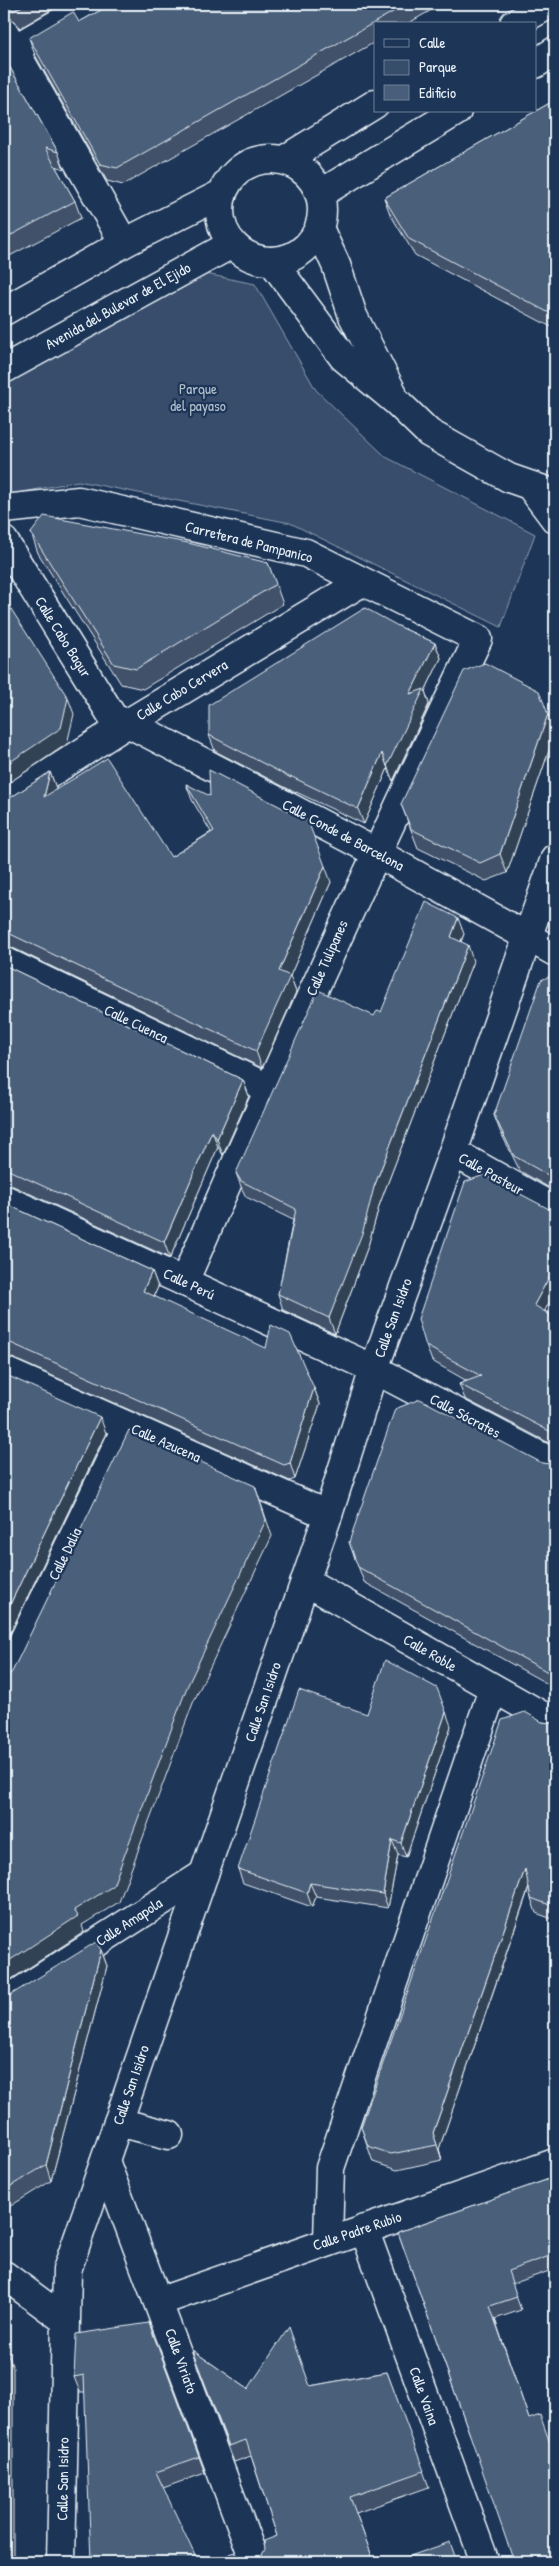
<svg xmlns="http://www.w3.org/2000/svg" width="559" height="2566" viewBox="0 0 559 2566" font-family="'Patrick Hand',sans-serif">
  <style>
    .green { fill: #374d6c; stroke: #909fb2 }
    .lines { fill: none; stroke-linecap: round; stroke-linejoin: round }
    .street-casing { stroke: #e8f1f8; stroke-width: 31 }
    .secondary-casing { stroke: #e8f1f8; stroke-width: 31 }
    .primary-casing { stroke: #e8f1f8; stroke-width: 31 }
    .street { stroke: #1d3557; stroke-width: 28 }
    .secondary { stroke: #1d3557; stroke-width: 28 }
    .primary { stroke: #1d3557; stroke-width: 28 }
    .wall { fill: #3f5169; stroke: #e8f1f8 }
    .shaded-wall { fill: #334255; stroke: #e8f1f8 }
    .building { fill: #495e7a; stroke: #e8f1f8 }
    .labels { text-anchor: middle; stroke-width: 4.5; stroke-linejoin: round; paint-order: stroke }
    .street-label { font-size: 15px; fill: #e8f1f8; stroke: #1d3557 }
    .park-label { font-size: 15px; fill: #b3c0ce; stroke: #1d3557 }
  </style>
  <rect width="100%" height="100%" fill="#1d3557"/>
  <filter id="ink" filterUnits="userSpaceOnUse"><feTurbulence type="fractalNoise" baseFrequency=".02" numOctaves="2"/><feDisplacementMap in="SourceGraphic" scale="10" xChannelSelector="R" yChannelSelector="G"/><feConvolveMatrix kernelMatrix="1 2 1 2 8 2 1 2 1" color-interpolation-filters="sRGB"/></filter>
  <g filter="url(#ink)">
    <path class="green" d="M 206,274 L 255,284 L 316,390 L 386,457 L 535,534 L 501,627 L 290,523 L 78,481 L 4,496 L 4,379 Z"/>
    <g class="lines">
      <g class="street-casing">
        <path id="street" d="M 14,49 L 92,4
          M 4,509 L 79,501 L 306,553 L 478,639 C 376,851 278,1065 184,1282
          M 4,541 L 114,719 L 128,723 L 375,852 L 555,952
          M 4,803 L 128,723 L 362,582
          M 4,961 L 268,1088
          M 453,1152 L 555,1209
          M 4,1199 L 374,1369 L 555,1464
          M 4,1371 L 328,1515
          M 305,1581 L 555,1723
          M 4,1681 L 127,1426
          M 4,2002 L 204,1874
          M 118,2122 L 169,2135
          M 105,2161 L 255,2562
          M 364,2229 L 485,2562
          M 328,2241 L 330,2168 L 493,1689
          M 158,2302 L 555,2163"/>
      </g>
      <g class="secondary-casing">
        <path id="secondary" d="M 4,32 L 124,243
          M 319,228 L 336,265 L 353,316 L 392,392
          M 272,261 L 343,357 L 397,402 L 429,433 L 509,478 L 555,494
          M 531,487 L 555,519
          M 4,2275 L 66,2321
          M 61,2562 L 67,2270 L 328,1515 L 374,1369 L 453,1152 L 555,858"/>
      </g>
      <g class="primary-casing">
        <path id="primary" d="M 514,24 L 550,4
          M 535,64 L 555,51
          M220 210a51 51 0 1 1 102 0a51 51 0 1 1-102 0Z
          M 284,160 L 375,104
          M 320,194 L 457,111
          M 4,311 L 124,243 L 221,194
          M 4,369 L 232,244"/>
      </g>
      <use href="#street" class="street"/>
      <use href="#secondary" class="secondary"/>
      <use href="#primary" class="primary"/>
    </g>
    <path class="wall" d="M 4,4 L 61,4 L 20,28 L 12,19 L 4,17 Z
      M 112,4 L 442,4 L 407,24 L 375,24 L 375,42 L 123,185 L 107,181 L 35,55 L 29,38 L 79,22 Z
      M 4,57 L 58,152 L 64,169 L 55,166 L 75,201 L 81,218 L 4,259 Z
      M 555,100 L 555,329 L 415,255 L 390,214 L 384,198 Z
      M 31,533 L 268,563 L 283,604 L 143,689 L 121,684 L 38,553 Z
      M 398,626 L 435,643 L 441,658 L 425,691 L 429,704 L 393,781 L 388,768 L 364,824 L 296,792 L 296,793 L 215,751 L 209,735 Z
      M 555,733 L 507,873 L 486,881 L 418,848 L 401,804 Z
      M 50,772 L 56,788 L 56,789 L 171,857 L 211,832 L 192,800 L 186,784 L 331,882 L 290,976 L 296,992 L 262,1068 L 11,947 L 4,946 L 4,801 L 7,800 Z
      M 464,934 L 461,942 L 473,961 L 380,1203 L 368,1246 L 335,1334 L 283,1310 L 278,1294 L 293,1220 L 246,1197 L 242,1189 L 236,1173 L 374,1016 L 381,1012 Z
      M 4,965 L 243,1080 L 249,1096 L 223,1155 L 218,1147 L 170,1258 L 11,1185 L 4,1184 Z
      M 555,974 L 555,1191 L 520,1171 L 500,1131 L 494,1115 Z
      M 4,1203 L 152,1271 L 158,1287 L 154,1296 L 314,1388 L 320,1404 L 295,1479 L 290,1481 L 10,1357 L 4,1356 Z
      M 549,1209 L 545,1311 L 555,1318 L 555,1446 L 465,1399 L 459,1384 L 467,1381 L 432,1361 L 426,1346 Z
      M 542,1463 L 550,1464 L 555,1463 L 555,1688 L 364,1582 L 349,1542 Z
      M 367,1714 L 451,1726 L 406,1857 L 398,1855 L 388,1908 L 316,1897 L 312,1907 L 243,1883 L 238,1869 Z
      M 542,1722 L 550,1723 L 555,1722 L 555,1920 L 536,1913 L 531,1898 L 529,1888 L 439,2149 L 442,2160 L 397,2170 L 373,2162 L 361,2127 Z
      M 101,1950 L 107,1966 L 51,2181 L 4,2210 L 4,1999 Z
      M 555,2177 L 555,2269 L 512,2284 L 521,2310 L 495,2319 L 529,2419 L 555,2457 L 470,2435 L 398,2232 Z
      M 149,2323 L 205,2473 L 163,2488 L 85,2392 L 80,2392 L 74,2377 Z
      M 192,2350 L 248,2389 L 310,2386 L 387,2372 L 429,2487 L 356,2513 L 374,2562 L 210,2562 L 240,2559 L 246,2562 L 255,2561 L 261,2557 L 277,2536 L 251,2456 L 234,2462 Z"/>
    <path class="shaded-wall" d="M 435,643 L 441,658 L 425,691 L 429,704 L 393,781 L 387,766 L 410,694 Z
      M 68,698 L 74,714 L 67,744 L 4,786 L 4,766 Z
      M 548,714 L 555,733 L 507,873 L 500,854 Z
      M 382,753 L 388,768 L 364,824 L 358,809 Z
      M 50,772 L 56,788 L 50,813 L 44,797 Z
      M 325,866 L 331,882 L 290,976 L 296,992 L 262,1068 L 256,1051 L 279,971 Z
      M 458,918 L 464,934 L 456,952 L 451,937 Z
      M 468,945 L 473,961 L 380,1203 L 368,1246 L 335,1334 L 329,1318 L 374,1187 Z
      M 243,1080 L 249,1096 L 223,1155 L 217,1139 Z
      M 212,1131 L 218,1147 L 170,1258 L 164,1242 Z
      M 555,1266 L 555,1291 L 540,1320 L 534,1305 Z
      M 152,1271 L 158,1287 L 149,1307 L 143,1291 Z
      M 314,1388 L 320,1404 L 295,1479 L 290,1463 Z
      M 100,1417 L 106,1433 L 4,1646 L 4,1617 Z
      M 255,1486 L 272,1536 L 193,1703 L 119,1902 L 82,1925 L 84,1932 L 4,1984 L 4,1964 L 74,1910 Z
      M 446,1712 L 451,1726 L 406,1857 L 401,1843 Z
      M 392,1840 L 398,1855 L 388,1908 L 383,1894 Z
      M 525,1869 L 530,1884 L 439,2149 L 442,2160 L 433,2133 Z
      M 310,1883 L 316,1897 L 312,1907 L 307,1893 Z
      M 101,1950 L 107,1966 L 51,2181 L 46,2165 Z
      M 7,2352 L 13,2368 L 13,2562 L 7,2562 Z"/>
    <path class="building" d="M 8,4 L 26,4 L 13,11 Z
      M 112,4 L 407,4 L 117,168 L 100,164 L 29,38 L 73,12 L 79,22 Z
      M 4,57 L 58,152 L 45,148 L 75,201 L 4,239 Z
      M 555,100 L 555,316 L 409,239 L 384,198 Z
      M 44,516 L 188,543 L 268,563 L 276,584 L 136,669 L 114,664 L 31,533 Z
      M 4,598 L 68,698 L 61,728 L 4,766 Z
      M 365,608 L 398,626 L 435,643 L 410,694 L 424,689 L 387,766 L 382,753 L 358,809 L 290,776 L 291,778 L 209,735 L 209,705 Z
      M 485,663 L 539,691 L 548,714 L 500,854 L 480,863 L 411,829 L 401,804 L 464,671 Z
      M 107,758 L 171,857 L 214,831 L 186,784 L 210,796 L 209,770 L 308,821 L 325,866 L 279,971 L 290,976 L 256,1051 L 4,931 L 4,801 L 7,800 L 50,772 L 44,797 Z
      M 426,902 L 458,918 L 451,937 L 468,945 L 374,1187 L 363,1231 L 329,1318 L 278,1294 L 296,1209 L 241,1181 L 236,1173 L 318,990 L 374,1016 L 377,1011 L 381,1012 Z
      M 4,965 L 243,1080 L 217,1139 L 212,1131 L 164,1242 L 4,1168 Z
      M 555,974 L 555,1179 L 514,1156 L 494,1115 L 541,980 Z
      M 484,1175 L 549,1209 L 555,1208 L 555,1266 L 534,1305 L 555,1318 L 555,1434 L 459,1384 L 481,1376 L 426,1346 L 418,1319 L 465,1182 Z
      M 4,1203 L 152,1271 L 143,1291 L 266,1348 L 271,1325 L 290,1334 L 314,1388 L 290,1463 L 284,1465 L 4,1340 Z
      M 4,1374 L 100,1417 L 4,1617 Z
      M 420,1399 L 542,1463 L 550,1464 L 555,1463 L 555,1676 L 358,1567 L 349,1542 L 395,1409 Z
      M 129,1430 L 255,1486 L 266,1520 L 187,1687 L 113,1886 L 74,1910 L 78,1916 L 4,1964 L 4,1679 L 12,1672 Z
      M 385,1660 L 437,1688 L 446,1712 L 401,1843 L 392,1840 L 383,1894 L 310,1883 L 307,1893 L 238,1869 L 299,1690 L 367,1714 Z
      M 525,1712 L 542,1722 L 550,1723 L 555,1722 L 555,1907 L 531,1898 L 525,1869 L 433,2133 L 437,2145 L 391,2154 L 368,2146 L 361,2127 L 502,1720 Z
      M 96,1942 L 101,1950 L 46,2165 L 4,2190 L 4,1999 Z
      M 555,2043 L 555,2067 L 550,2044 Z
      M 555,2177 L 555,2254 L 508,2271 L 517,2297 L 490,2306 L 529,2419 L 540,2415 L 555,2457 L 555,2562 L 514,2562 L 470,2435 L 398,2232 Z
      M 149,2323 L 199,2457 L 156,2472 L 198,2562 L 91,2562 L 84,2375 L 74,2377 L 76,2334 Z
      M 289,2327 L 310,2386 L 387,2372 L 424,2471 L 350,2497 L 374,2562 L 210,2562 L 235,2552 L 240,2559 L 246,2562 L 255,2561 L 261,2557 L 265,2549 L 264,2541 L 277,2536 L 246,2440 L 229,2446 L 192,2350 L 248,2389 Z
      M 4,2346 L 7,2352 L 7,2562 L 4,2562 Z
      M 450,2542 L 457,2562 L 393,2562 Z"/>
  </g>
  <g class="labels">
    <g class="street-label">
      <text transform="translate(118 306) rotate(-29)" y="5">Avenida del Bulevar de El Ejido</text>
      <text transform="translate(249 542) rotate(14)" y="5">Carretera de Pampanico</text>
      <text transform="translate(63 637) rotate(58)" y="5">Calle Cabo Bagur</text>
      <text transform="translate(182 690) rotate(-31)" y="5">Calle Cabo Cervera</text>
      <text transform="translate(343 835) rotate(28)" y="5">Calle Conde de Barcelona</text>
      <text transform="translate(327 958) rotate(-66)" y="5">Calle Tulipanes</text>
      <text transform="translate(136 1024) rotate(26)" y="5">Calle Cuenca</text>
      <text transform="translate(491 1174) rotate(29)" y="5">Calle Pasteur</text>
      <text transform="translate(189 1284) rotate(25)" y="5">Calle Perú</text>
      <text transform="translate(393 1318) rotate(-70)" y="5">Calle San Isidro</text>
      <text transform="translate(465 1416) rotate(28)" y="5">Calle Sócrates</text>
      <text transform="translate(166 1443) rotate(24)" y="5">Calle Azucena</text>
      <text transform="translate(65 1554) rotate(-64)" y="5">Calle Dalia</text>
      <text transform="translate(430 1653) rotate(30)" y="5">Calle Roble</text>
      <text transform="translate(263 1702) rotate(-71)" y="5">Calle San Isidro</text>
      <text transform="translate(129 1922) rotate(-33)" y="5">Calle Amapola</text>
      <text transform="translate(131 2085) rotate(-71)" y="5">Calle San Isidro</text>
      <text transform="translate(357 2231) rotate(-19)" y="5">Calle Padre Rubio</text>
      <text transform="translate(181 2361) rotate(70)" y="5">Calle Viriato</text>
      <text transform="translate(424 2396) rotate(70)" y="5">Calle Vaina</text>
      <text transform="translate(63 2479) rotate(-89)" y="5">Calle San Isidro</text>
    </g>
    <g class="park-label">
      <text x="198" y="394">Parque<tspan x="198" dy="17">del payaso</tspan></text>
    </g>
  </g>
  <rect width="559" height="2566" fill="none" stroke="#1d3557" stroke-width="20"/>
  <rect x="10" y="10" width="539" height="2546" fill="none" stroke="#e8f1f8" stroke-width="2" filter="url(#ink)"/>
  <rect x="374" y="22" width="162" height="90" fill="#1d3557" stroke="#6e8097"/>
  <rect x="384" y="39" width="25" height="8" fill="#1d3557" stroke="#6e8097"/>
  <text x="419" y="48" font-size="15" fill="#e8f1f8">Calle</text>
  <rect x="384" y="60" width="25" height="15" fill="#374d6c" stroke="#6e8097"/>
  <text x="419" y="72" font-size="15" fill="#e8f1f8">Parque</text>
  <rect x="384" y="85" width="25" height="15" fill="#495e7a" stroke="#6e8097"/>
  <text x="419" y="98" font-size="15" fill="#e8f1f8">Edificio</text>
</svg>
